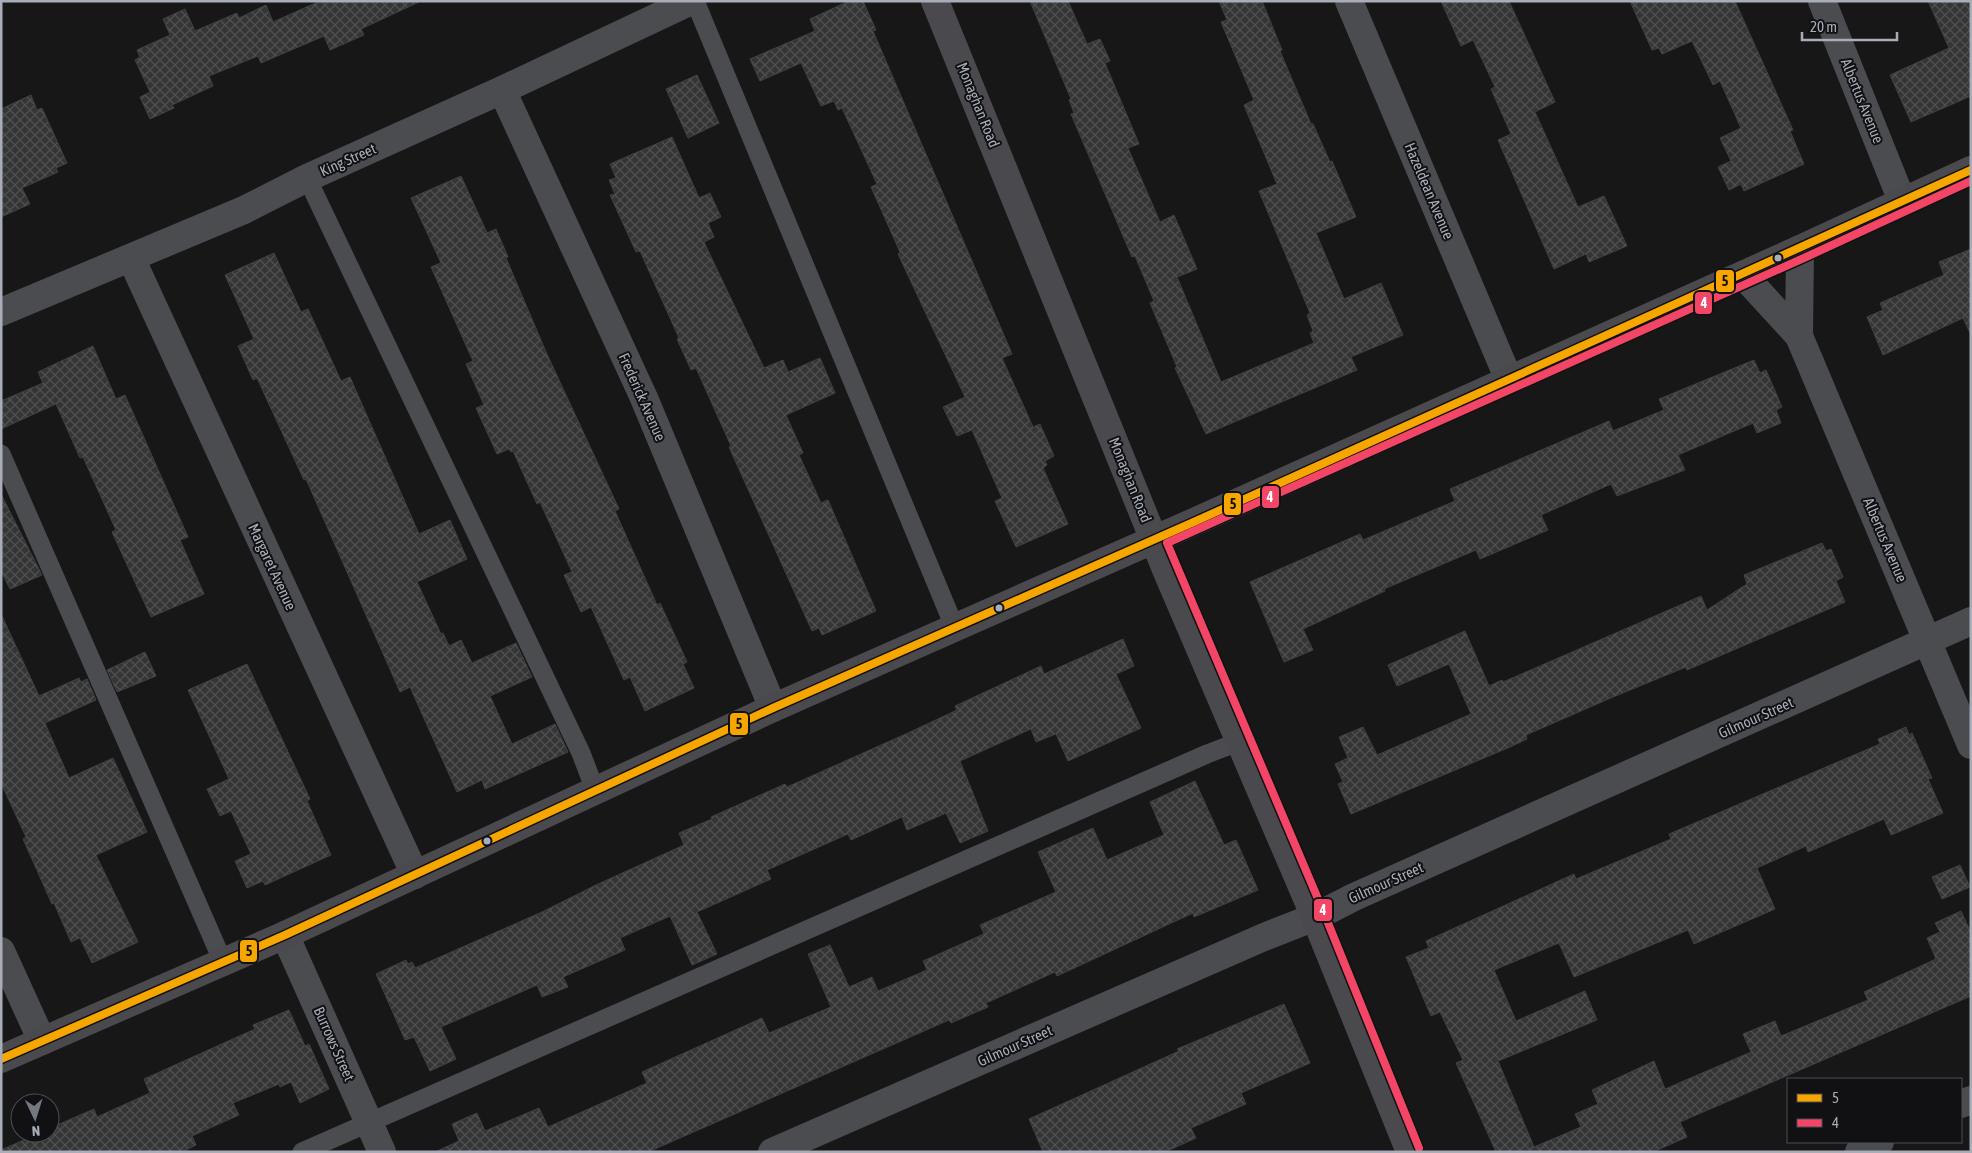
<svg xmlns="http://www.w3.org/2000/svg" width="1972" height="1153" viewBox="0 0 1972 1153" font-family="'Asap Condensed',sans-serif">
  <style>
    .building { fill: url(#building-cross-hatch); stroke: #3f4043 }
    .lines { fill: none; stroke-linecap: round; stroke-linejoin: round }
    .lane { stroke: #4b4c50; stroke-width: 19 }
    .street { stroke: #4b4c50; stroke-width: 28 }
    .secondary { stroke: #4a4a4e; stroke-width: 28 }
    .bus-1-casing { stroke: #111113; stroke-width: 11 }
    .bus-2-casing { stroke: #111113; stroke-width: 11 }
    .bus-1 { stroke: #f7a600; stroke-width: 8 }
    .bus-2 { stroke: #f34667; stroke-width: 8 }
    .bus-dot { fill: #a8adb8; stroke: #111113; stroke-width: 2 }
    .labels { text-anchor: middle; stroke-width: 4; stroke-linejoin: round; paint-order: stroke }
    .street-label { font-size: 15px; fill: #a8adb8; stroke: #111113 }
    .line-badge { stroke: #111113; stroke-width: 2 }
    .badge-label { font-size: 14px; text-anchor: middle; font-weight: bold; fill: #fff }
    .pale-badge-label { font-size: 14px; text-anchor: middle; font-weight: bold; fill: #111 }
  </style>
  <defs>
    <pattern id="building-cross-hatch" width="8" height="8" patternUnits="userSpaceOnUse" patternTransform="scale(1.25)"><rect width="8" height="8" fill="#353536"/><path d="M0 0l8 8M0 8l8-8" fill="none" stroke="#4f5051"/></pattern>
  </defs>
  <rect width="100%" height="100%" fill="#171717"/>
  <path class="building" d="M 320,1 L 421,1 L 361,29 L 364,35 L 330,50 L 324,36 L 261,63 L 258,56 L 209,76 L 213,86 L 172,105 L 174,108 L 150,119 L 140,97 L 150,92 L 135,60 L 140,57 L 137,50 L 170,35 L 163,19 L 185,9 L 195,31 L 237,13 L 239,18 L 266,5 L 273,22 Z
    M 849,1 L 863,1 L 876,30 L 873,31 L 1012,354 L 1002,358 L 1033,427 L 1040,424 L 1054,456 L 1045,461 L 1047,465 L 1043,468 L 1068,524 L 1016,547 L 995,501 L 1002,498 L 972,430 L 957,436 L 943,407 L 965,397 L 898,254 L 900,252 L 871,187 L 877,184 L 842,108 L 838,110 L 834,101 L 821,106 L 801,63 L 760,81 L 750,59 L 815,31 L 810,19 Z
    M 1030,1 L 1068,1 L 1087,44 L 1100,39 L 1110,61 L 1105,63 L 1139,144 L 1128,148 L 1160,222 L 1174,215 L 1197,269 L 1177,277 L 1221,382 L 1314,343 L 1310,333 L 1313,331 L 1307,315 L 1310,313 L 1259,191 L 1277,184 L 1244,105 L 1254,100 L 1221,22 L 1227,20 L 1219,1 L 1262,1 L 1282,50 L 1280,51 L 1311,124 L 1313,124 L 1330,162 L 1332,161 L 1356,217 L 1316,233 L 1344,299 L 1381,283 L 1403,335 L 1351,357 L 1357,370 L 1206,434 L 1175,368 L 1177,367 L 1150,303 L 1154,301 L 1135,256 L 1132,257 L 1071,114 L 1074,113 L 1069,100 L 1071,99 Z
    M 1441,1 L 1509,1 L 1555,102 L 1535,112 L 1578,207 L 1604,196 L 1627,246 L 1589,262 L 1586,254 L 1554,269 L 1498,140 L 1511,134 L 1491,89 L 1495,87 L 1473,40 L 1461,46 Z
    M 1630,1 L 1735,1 L 1793,130 L 1790,131 L 1804,164 L 1744,191 L 1741,184 L 1729,190 L 1718,167 L 1731,161 L 1720,138 L 1741,128 L 1720,81 L 1713,85 L 1692,41 L 1662,54 L 1659,48 L 1652,50 Z
    M 1928,1 L 1971,1 L 1971,96 L 1911,122 L 1890,75 L 1949,48 Z
    M 697,75 L 719,123 L 688,138 L 666,89 Z
    M 31,95 L 37,110 L 42,108 L 67,163 L 56,168 L 58,172 L 22,188 L 30,204 L 1,217 L 1,109 Z
    M 672,137 L 699,198 L 710,193 L 721,217 L 708,223 L 714,237 L 704,242 L 764,368 L 783,360 L 788,372 L 820,358 L 835,393 L 786,415 L 803,453 L 799,455 L 821,503 L 828,500 L 876,611 L 822,635 L 819,628 L 812,631 L 729,447 L 731,446 L 696,368 L 691,370 L 677,339 L 679,338 L 640,251 L 636,252 L 610,195 L 615,194 L 609,180 L 616,178 L 610,164 Z
    M 461,176 L 487,233 L 496,229 L 508,257 L 506,258 L 546,352 L 619,509 L 615,511 L 657,605 L 660,603 L 687,662 L 683,664 L 694,688 L 645,711 L 630,677 L 624,680 L 591,607 L 581,612 L 564,575 L 572,572 L 540,502 L 537,504 L 513,451 L 511,452 L 509,449 L 497,454 L 476,408 L 484,405 L 466,364 L 473,361 L 431,267 L 441,263 L 411,198 Z
    M 1971,249 L 1971,335 L 1963,318 L 1883,355 L 1867,317 L 1883,310 L 1880,303 L 1944,275 L 1939,262 Z
    M 274,253 L 301,312 L 308,309 L 341,381 L 350,377 L 419,534 L 450,520 L 467,559 L 417,582 L 441,634 L 443,633 L 449,646 L 461,640 L 472,663 L 516,643 L 532,677 L 490,696 L 512,744 L 555,724 L 568,752 L 485,789 L 482,780 L 457,792 L 410,687 L 400,692 L 306,479 L 304,480 L 257,378 L 253,380 L 238,346 L 254,339 L 225,275 Z
    M 93,346 L 116,399 L 125,395 L 141,431 L 188,537 L 180,540 L 204,594 L 151,617 L 112,532 L 116,530 L 83,457 L 80,458 L 56,404 L 1,429 L 1,401 L 43,383 L 38,372 Z
    M 1754,360 L 1760,373 L 1766,370 L 1782,407 L 1776,410 L 1781,423 L 1757,433 L 1753,423 L 1678,455 L 1685,470 L 1617,496 L 1611,484 L 1541,515 L 1548,530 L 1480,559 L 1476,550 L 1384,589 L 1385,591 L 1303,629 L 1313,650 L 1284,662 L 1250,582 L 1360,534 L 1363,540 L 1455,501 L 1450,489 L 1609,421 L 1613,431 L 1664,410 L 1659,399 Z
    M 1,494 L 42,575 L 10,589 L 1,571 Z
    M 1822,543 L 1826,551 L 1831,549 L 1843,577 L 1836,581 L 1845,602 L 1687,670 L 1686,667 L 1613,697 L 1526,735 L 1527,739 L 1510,747 L 1351,814 L 1338,784 L 1343,782 L 1335,764 L 1348,758 L 1339,737 L 1363,727 L 1377,755 L 1471,714 L 1449,664 L 1397,686 L 1388,665 L 1465,631 L 1489,686 L 1502,680 L 1503,682 L 1701,596 L 1707,610 L 1747,584 L 1744,575 Z
    M 1,614 L 39,696 L 79,678 L 81,682 L 87,679 L 96,700 L 45,723 L 69,778 L 113,758 L 147,832 L 96,855 L 138,942 L 92,963 L 80,938 L 71,942 L 54,903 L 52,904 L 23,839 L 26,837 L 1,783 Z
    M 1123,639 L 1134,666 L 1116,674 L 1141,728 L 1068,761 L 1056,734 L 1036,742 L 1031,729 L 960,761 L 988,831 L 960,843 L 946,813 L 907,830 L 902,817 L 851,840 L 848,834 L 767,870 L 771,879 L 697,912 L 717,954 L 692,965 L 670,916 L 620,938 L 625,950 L 563,977 L 568,987 L 542,997 L 537,985 L 441,1027 L 456,1059 L 430,1071 L 414,1037 L 405,1040 L 376,974 L 406,960 L 408,964 L 412,962 L 415,968 L 542,912 L 596,885 L 684,845 L 679,833 L 712,819 L 711,817 L 785,784 L 787,787 L 908,733 L 957,710 L 955,706 L 1041,666 L 1044,674 Z
    M 145,652 L 156,676 L 117,692 L 107,670 Z
    M 247,664 L 310,799 L 307,801 L 331,855 L 265,885 L 263,881 L 247,888 L 235,861 L 251,854 L 231,811 L 220,816 L 207,789 L 229,779 L 188,690 Z
    M 1906,727 L 1909,735 L 1912,733 L 1932,778 L 1928,779 L 1943,813 L 1891,835 L 1884,819 L 1808,852 L 1806,846 L 1757,868 L 1775,909 L 1694,944 L 1688,930 L 1574,977 L 1559,943 L 1494,970 L 1516,1021 L 1585,991 L 1597,1020 L 1498,1061 L 1534,1147 L 1581,1127 L 1575,1114 L 1598,1104 L 1592,1090 L 1654,1061 L 1665,1089 L 1751,1052 L 1743,1034 L 1775,1021 L 1781,1036 L 1868,1000 L 1864,992 L 1936,959 L 1927,938 L 1940,932 L 1935,923 L 1961,911 L 1971,933 L 1971,996 L 1680,1122 L 1687,1137 L 1653,1152 L 1496,1152 L 1456,1063 L 1463,1060 L 1440,1012 L 1431,1016 L 1406,957 L 1429,948 L 1426,941 L 1574,874 L 1576,879 L 1671,839 L 1669,834 L 1880,744 L 1878,739 Z
    M 1195,781 L 1224,845 L 1236,840 L 1258,890 L 1194,917 L 1193,913 L 1057,976 L 1055,972 L 986,1003 L 988,1007 L 951,1023 L 949,1020 L 648,1152 L 435,1152 L 459,1141 L 452,1124 L 477,1113 L 485,1131 L 539,1108 L 548,1127 L 647,1083 L 642,1072 L 762,1018 L 769,1033 L 831,1007 L 808,954 L 830,945 L 849,987 L 872,977 L 878,991 L 927,970 L 923,961 L 984,934 L 980,925 L 1056,892 L 1038,852 L 1093,828 L 1107,860 L 1164,835 L 1150,802 Z
    M 1960,865 L 1970,887 L 1942,899 L 1932,877 Z
    M 1284,1004 L 1310,1063 L 1241,1093 L 1246,1104 L 1191,1128 L 1196,1138 L 1165,1152 L 1043,1152 L 1029,1119 L 1179,1051 L 1177,1049 Z
    M 289,1010 L 305,1046 L 309,1044 L 329,1089 L 300,1103 L 291,1082 L 280,1087 L 279,1084 L 233,1103 L 239,1115 L 192,1136 L 196,1145 L 182,1152 L 1,1152 L 1,1150 L 40,1133 L 50,1133 L 50,1128 L 94,1109 L 97,1117 L 150,1093 L 144,1079 L 255,1029 L 253,1025 Z"/>
  <g class="lines">
    <path class="lane" d="M 695,1 L 954,626
      M 307,178 L 581,753 L 595,790
      M 1,454 L 223,962
      M 302,1152 L 1207,754 L 1241,741"/>
    <path class="street" d="M 1349,1 L 1509,380
      M 1822,1 L 1902,201
      M 502,90 L 644,398 L 773,708
      M 131,258 L 415,875
      M 1743,275 L 1799,336 L 1971,745
      M 1,312 L 244,210 L 307,178 L 502,90 L 691,1
      M 1799,336 L 1800,249
      M 285,935 L 382,1152
      M 1,951 L 42,1041
      M 1961,1104 L 1971,1100
      M 772,1152 L 1264,937 L 1315,917 L 1354,897 L 1971,621
      M 1859,1152 L 1880,1142"/>
    <path class="secondary" d="M 935,1 L 1167,572 L 1315,917 L 1410,1152
      M 1,1059 L 285,935 L 773,708 L 1196,521 L 1800,249 L 1971,170"/>
    <g class="bus-1-casing">
      <path id="bus-1" d="M 1,1059 L 285,935 L 773,708 L 1196,521 L 1971,170"/>
    </g>
    <g class="bus-2-casing">
      <path id="bus-2" d="M 1419,1148 L 1324,913 L 1167,543 L 1804,258 L 1971,181"/>
    </g>
    <use href="#bus-1" class="bus-1"/>
    <use href="#bus-2" class="bus-2"/>
  </g>
  <g class="bus-dot">
    <circle cx="1778" cy="258" r="4.5"/>
    <circle cx="999" cy="608" r="4.5"/>
    <circle cx="487" cy="841" r="4.5"/>
  </g>
  <g class="labels">
    <g class="street-label">
      <text transform="translate(1862 101) rotate(68)" y="5">Albertus Avenue</text>
      <text transform="translate(978 105) rotate(68)" y="5">Monaghan Road</text>
      <text transform="translate(348 160) rotate(-24)" y="5">King Street</text>
      <text transform="translate(1429 191) rotate(67)" y="5">Hazeldean Avenue</text>
      <text transform="translate(642 397) rotate(66)" y="5">Frederick Avenue</text>
      <text transform="translate(1130 480) rotate(68)" y="5">Monaghan Road</text>
      <text transform="translate(1885 540) rotate(67)" y="5">Albertus Avenue</text>
      <text transform="translate(272 567) rotate(65)" y="5">Margaret Avenue</text>
      <text transform="translate(1756 718) rotate(-24)" y="5">Gilmour Street</text>
      <text transform="translate(1386 883) rotate(-24)" y="5">Gilmour Street</text>
      <text transform="translate(334 1044) rotate(66)" y="5">Burrows Street</text>
      <text transform="translate(1015 1046) rotate(-24)" y="5">Gilmour Street</text>
    </g>
  </g>
  <g class="line-badge">
    <rect x="1715" y="269" width="20" height="24" rx="5" fill="#f7a600"/>
    <rect x="1694" y="291" width="19" height="24" rx="5" fill="#f34667"/>
    <rect x="1261" y="485" width="19" height="24" rx="5" fill="#f34667"/>
    <rect x="1223" y="492" width="19" height="24" rx="5" fill="#f7a600"/>
    <rect x="729" y="712" width="20" height="24" rx="5" fill="#f7a600"/>
    <rect x="1313" y="898" width="20" height="24" rx="5" fill="#f34667"/>
    <rect x="239" y="939" width="19" height="24" rx="5" fill="#f7a600"/>
  </g>
  <g class="badge-label">
    <text x="1704" y="308">4</text>
    <text x="1270" y="502">4</text>
    <text x="1323" y="915">4</text>
  </g>
  <g class="pale-badge-label">
    <text x="1725" y="286">5</text>
    <text x="1233" y="509">5</text>
    <text x="739" y="729">5</text>
    <text x="249" y="956">5</text>
  </g>
  <rect width="1972" height="1153" fill="none" stroke="#a8adb8" stroke-width="5"/>
  <rect x="1787" y="1078" width="175" height="65" fill="#111113" stroke="#4d4f55"/>
  <rect x="1797" y="1094" width="25" height="8" fill="#f7a600" stroke="#4d4f55"/>
  <text x="1832" y="1103" font-size="15" fill="#a8adb8">5</text>
  <rect x="1797" y="1119" width="25" height="8" fill="#f34667" stroke="#4d4f55"/>
  <text x="1832" y="1128" font-size="15" fill="#a8adb8">4</text>
  <g transform="translate(35 1118) rotate(176)"><circle r="24" fill="#111113" stroke="#4d4f55"/>
  <path d="M0-4L9 19L0 12L-9 19Z" fill="#757880"/>
  <text y="-8" font-size="14" font-weight="bold" text-anchor="middle" fill="#a8adb8">N</text>
  </g>
  <path d="M1802 32v8h95v-8" fill="none" stroke="#a8adb8" stroke-width="2.5"/>
  <text x="1810" y="32" font-size="15" fill="#a8adb8" stroke="#111113" stroke-width="4" paint-order="stroke">20 m</text>
</svg>
